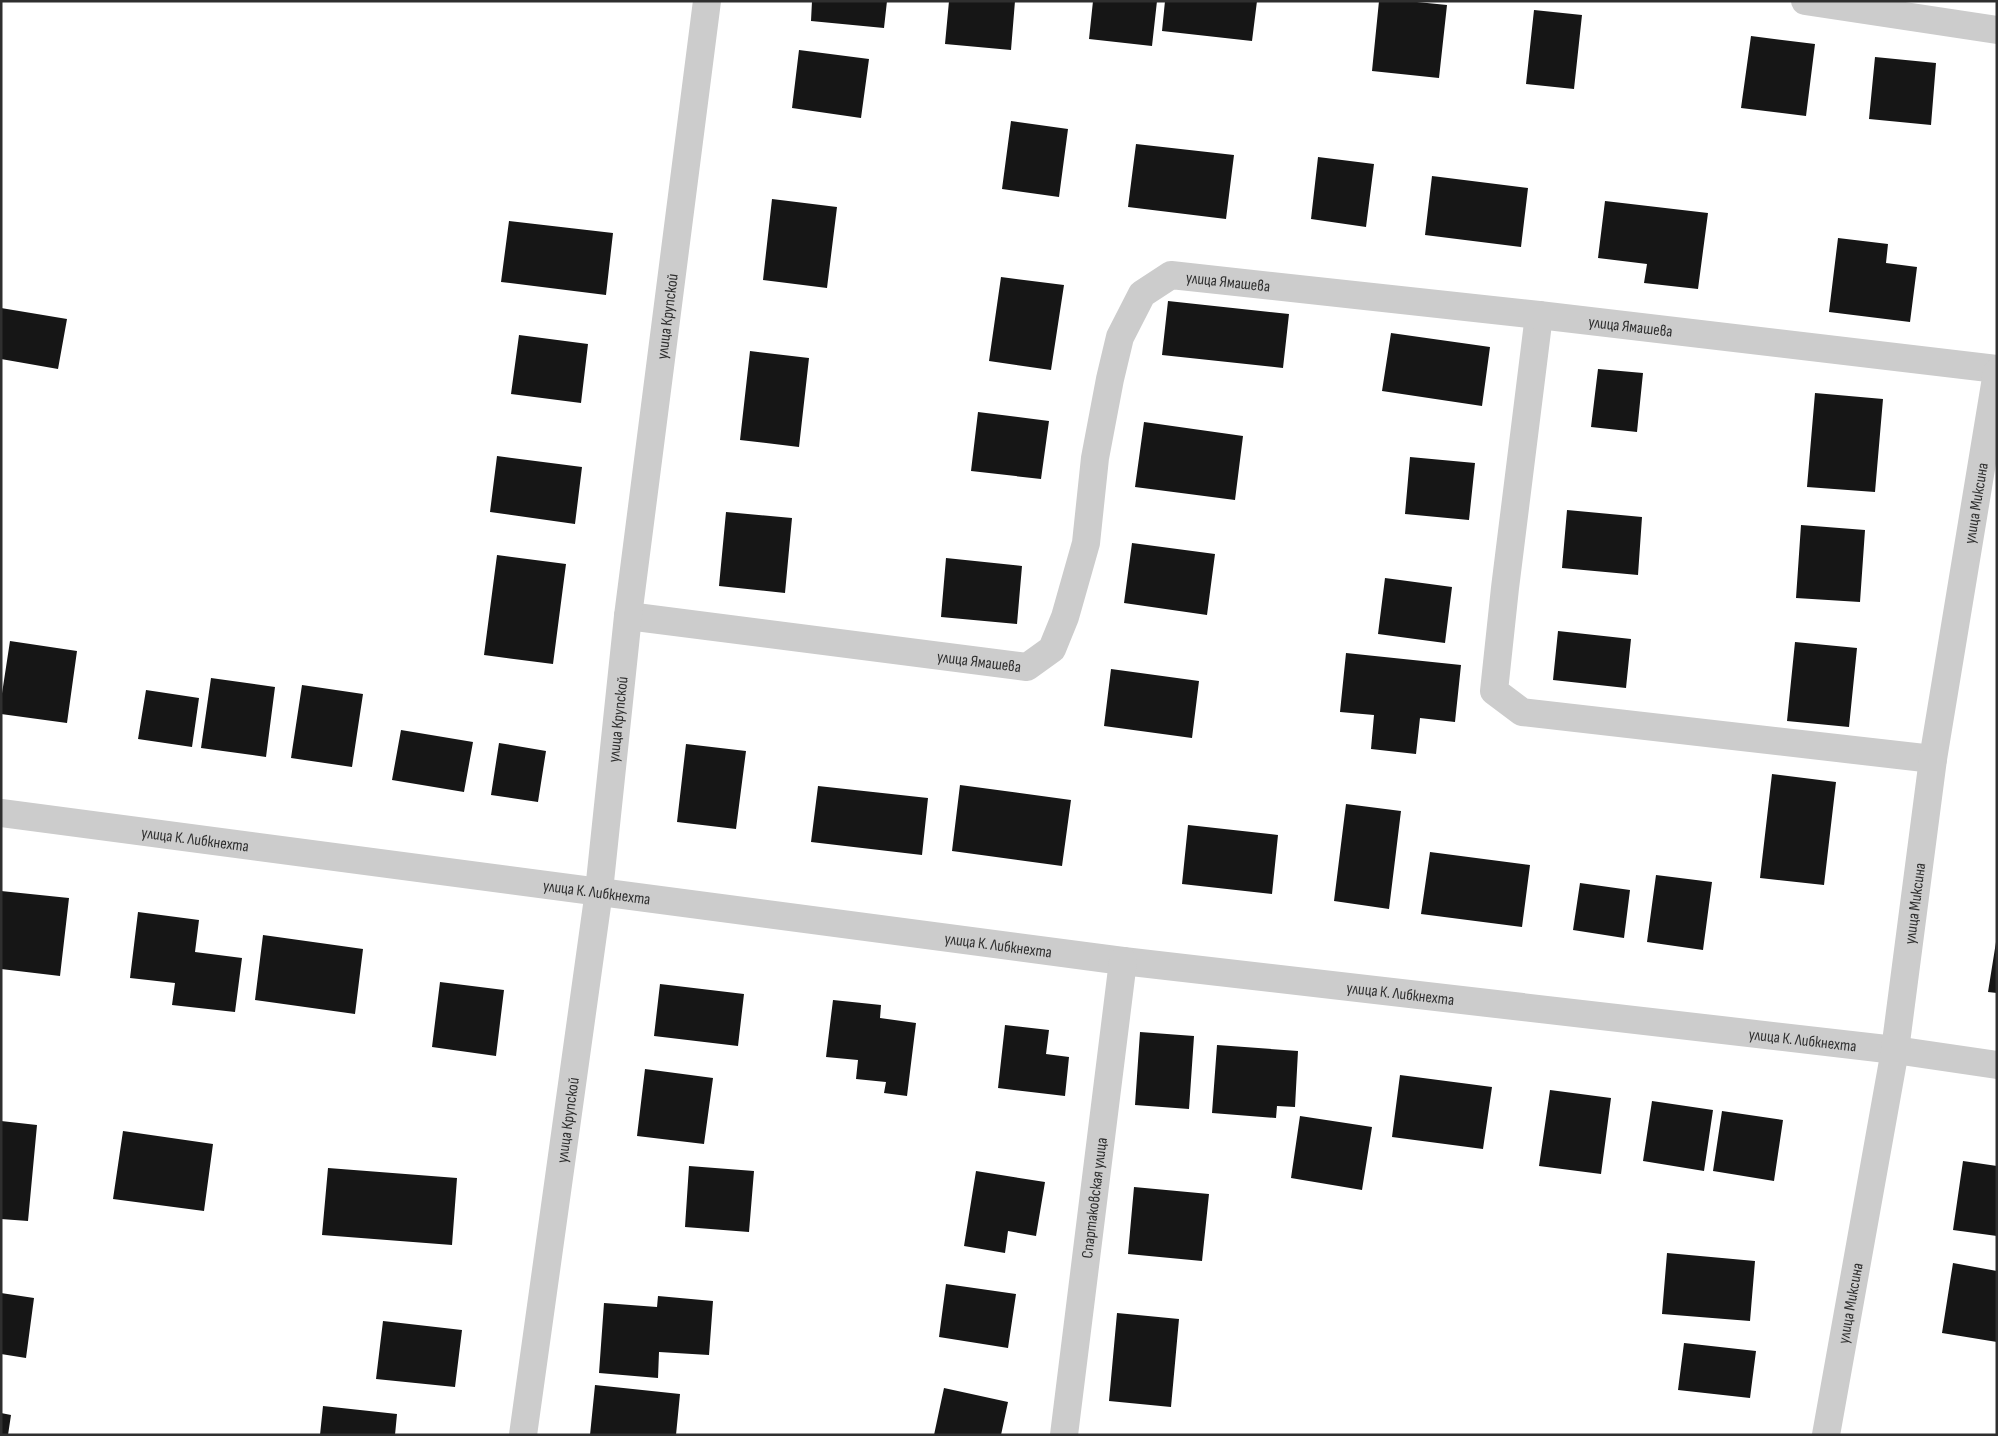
<svg xmlns="http://www.w3.org/2000/svg" width="1998" height="1436" viewBox="0 0 1998 1436" font-family="'Sofia Sans Condensed',sans-serif">
  <style>
    .building { fill: #161616 }
    .lines { fill: none; stroke-linecap: round; stroke-linejoin: round }
    .minor { stroke: #ccc; stroke-width: 28 }
    .labels { text-anchor: middle; stroke-width: 5; stroke-linejoin: round; paint-order: stroke }
    .street-label { font-size: 16px; fill: #2f2f2f; stroke: #fff }
  </style>
  <rect width="100%" height="100%" fill="#fff"/>
  <path class="building" d="M 812,1 L 887,1 L 884,28 L 811,21 Z
    M 949,1 L 1015,1 L 1011,50 L 945,44 Z
    M 1093,1 L 1157,1 L 1152,46 L 1089,39 Z
    M 1165,1 L 1257,1 L 1252,41 L 1162,31 Z
    M 1379,1 L 1407,1 L 1447,5 L 1439,78 L 1372,71 Z
    M 1534,10 L 1582,15 L 1574,89 L 1526,84 Z
    M 1751,36 L 1815,44 L 1806,116 L 1741,108 Z
    M 799,50 L 869,59 L 861,118 L 792,108 Z
    M 1875,57 L 1936,63 L 1931,125 L 1869,119 Z
    M 1011,121 L 1068,129 L 1059,197 L 1002,189 Z
    M 1136,144 L 1234,155 L 1226,219 L 1128,207 Z
    M 1318,157 L 1374,164 L 1366,227 L 1311,219 Z
    M 1432,176 L 1528,188 L 1521,247 L 1425,235 Z
    M 772,199 L 837,207 L 827,288 L 763,280 Z
    M 1605,201 L 1708,213 L 1698,289 L 1644,283 L 1647,264 L 1598,258 Z
    M 509,221 L 613,233 L 606,295 L 501,282 Z
    M 1838,238 L 1888,244 L 1886,263 L 1917,267 L 1910,322 L 1829,312 Z
    M 1001,277 L 1064,285 L 1051,370 L 989,361 Z
    M 1168,301 L 1289,314 L 1283,368 L 1162,355 Z
    M 1,308 L 67,319 L 58,369 L 1,359 Z
    M 1391,333 L 1490,347 L 1482,406 L 1382,391 Z
    M 519,335 L 588,344 L 581,403 L 511,394 Z
    M 750,351 L 809,358 L 799,447 L 740,440 Z
    M 1598,369 L 1643,373 L 1637,432 L 1591,427 Z
    M 1815,393 L 1883,399 L 1875,492 L 1807,487 Z
    M 978,412 L 1049,421 L 1041,479 L 971,471 Z
    M 1144,422 L 1243,436 L 1235,500 L 1135,487 Z
    M 497,456 L 582,467 L 575,524 L 490,512 Z
    M 1410,457 L 1475,463 L 1469,520 L 1405,514 Z
    M 1567,510 L 1642,517 L 1638,575 L 1562,568 Z
    M 726,512 L 792,518 L 785,593 L 719,586 Z
    M 1801,525 L 1865,530 L 1860,602 L 1796,598 Z
    M 1132,543 L 1215,554 L 1207,615 L 1124,603 Z
    M 497,555 L 566,564 L 553,664 L 484,655 Z
    M 946,558 L 1022,566 L 1017,624 L 941,617 Z
    M 1385,578 L 1452,587 L 1445,643 L 1378,634 Z
    M 1558,631 L 1631,639 L 1626,688 L 1553,680 Z
    M 10,641 L 77,651 L 67,723 L 1,714 L 1,700 Z
    M 1795,642 L 1857,648 L 1849,727 L 1787,721 Z
    M 1346,653 L 1461,665 L 1455,722 L 1420,718 L 1416,754 L 1371,749 L 1374,715 L 1340,712 Z
    M 1111,669 L 1199,681 L 1192,738 L 1104,726 Z
    M 211,678 L 275,687 L 266,757 L 201,748 Z
    M 302,685 L 363,694 L 352,767 L 291,758 Z
    M 146,690 L 199,698 L 192,747 L 138,739 Z
    M 401,730 L 473,742 L 464,792 L 392,780 Z
    M 499,743 L 546,751 L 538,802 L 491,795 Z
    M 686,744 L 746,751 L 736,829 L 677,822 Z
    M 1772,774 L 1836,782 L 1824,885 L 1760,878 Z
    M 960,785 L 1071,800 L 1062,866 L 952,851 Z
    M 818,786 L 928,798 L 922,855 L 811,842 Z
    M 1346,804 L 1401,811 L 1389,909 L 1334,901 Z
    M 1188,825 L 1278,835 L 1272,894 L 1182,884 Z
    M 1430,852 L 1530,865 L 1522,927 L 1421,914 Z
    M 1656,875 L 1712,882 L 1703,950 L 1647,942 Z
    M 1580,883 L 1630,890 L 1624,938 L 1573,930 Z
    M 1,891 L 69,898 L 60,976 L 1,969 Z
    M 138,912 L 199,920 L 195,952 L 242,958 L 235,1012 L 172,1005 L 175,983 L 130,978 Z
    M 263,935 L 363,949 L 355,1014 L 255,1000 Z
    M 1996,942 L 1997,942 L 1997,993 L 1988,992 Z
    M 440,982 L 504,990 L 496,1056 L 432,1047 Z
    M 660,984 L 744,994 L 738,1046 L 654,1036 Z
    M 833,1000 L 881,1005 L 880,1018 L 916,1023 L 907,1096 L 884,1093 L 886,1082 L 856,1079 L 858,1060 L 826,1057 Z
    M 1005,1025 L 1049,1030 L 1046,1054 L 1069,1057 L 1065,1096 L 998,1088 Z
    M 1140,1032 L 1194,1036 L 1189,1109 L 1135,1105 Z
    M 1217,1045 L 1298,1051 L 1295,1107 L 1277,1106 L 1276,1118 L 1212,1113 Z
    M 645,1069 L 713,1078 L 704,1144 L 637,1136 Z
    M 1400,1075 L 1492,1087 L 1483,1149 L 1392,1137 Z
    M 1550,1090 L 1611,1098 L 1601,1174 L 1539,1166 Z
    M 1652,1101 L 1713,1110 L 1704,1171 L 1643,1161 Z
    M 1722,1111 L 1783,1120 L 1774,1181 L 1713,1171 Z
    M 1300,1116 L 1372,1127 L 1362,1190 L 1291,1178 Z
    M 1,1121 L 37,1125 L 28,1221 L 1,1219 Z
    M 123,1131 L 213,1144 L 204,1211 L 113,1199 Z
    M 1963,1161 L 1997,1166 L 1997,1236 L 1953,1230 Z
    M 689,1166 L 754,1171 L 749,1232 L 685,1227 Z
    M 328,1168 L 457,1178 L 452,1245 L 322,1235 Z
    M 976,1171 L 1045,1182 L 1036,1236 L 1008,1231 L 1005,1253 L 964,1246 Z
    M 1134,1187 L 1209,1194 L 1202,1261 L 1128,1254 Z
    M 1667,1253 L 1755,1261 L 1750,1321 L 1662,1314 Z
    M 1953,1263 L 1997,1271 L 1997,1342 L 1942,1333 Z
    M 946,1284 L 1016,1294 L 1008,1348 L 939,1337 Z
    M 1,1293 L 34,1298 L 26,1358 L 1,1354 Z
    M 658,1296 L 713,1301 L 709,1355 L 659,1352 L 658,1378 L 599,1373 L 604,1303 L 657,1307 Z
    M 1117,1313 L 1179,1319 L 1171,1407 L 1109,1401 Z
    M 383,1321 L 462,1330 L 455,1387 L 376,1379 Z
    M 1684,1343 L 1756,1351 L 1750,1398 L 1678,1390 Z
    M 595,1385 L 680,1394 L 676,1435 L 590,1435 Z
    M 944,1388 L 1008,1402 L 1001,1435 L 934,1435 Z
    M 323,1406 L 397,1414 L 395,1435 L 320,1435 Z
    M 1,1413 L 11,1415 L 8,1435 L 1,1435 Z"/>
  <g class="lines">
    <g class="minor">
      <path d="M 1805,1 L 1997,30"/>
      <path d="M 1539,315 L 1505,588 L 1494,691 L 1522,712 L 1933,759"/>
      <path id="s1" d="M 628,616 L 1027,667 L 1052,649 L 1065,617 L 1086,543 L 1095,458 L 1110,379 L 1120,337 L 1142,294 L 1171,275 L 1539,315 L 1997,369"/>
      <path id="s2" d="M 1,813 L 1123,961 L 1895,1050 L 1997,1065"/>
      <path id="s3" d="M 523,1435 L 599,891 L 628,616 L 707,1"/>
      <path id="s4" d="M 1064,1435 L 1123,961"/>
      <path id="s5" d="M 1826,1435 L 1895,1050 L 1933,759 L 1997,372"/>
    </g>
  </g>
  <g class="labels">
    <g class="street-label">
      <text dy="6" stroke="none"><textPath href="#s1" startOffset="894">улица Ямашева</textPath></text>
      <text dy="6" stroke="none"><textPath href="#s3" startOffset="1128">улица Крупской</textPath></text>
      <text dy="6" stroke="none"><textPath href="#s1" startOffset="1299">улица Ямашева</textPath></text>
      <text dy="6" stroke="none"><textPath href="#s5" startOffset="944">улица Миксина</textPath></text>
      <text dy="6" stroke="none"><textPath href="#s1" startOffset="354">улица Ямашева</textPath></text>
      <text dy="6" stroke="none"><textPath href="#s3" startOffset="722">улица Крупской</textPath></text>
      <text dy="6" stroke="none"><textPath href="#s2" startOffset="196">улица К. Либкнехта</textPath></text>
      <text dy="6" stroke="none"><textPath href="#s2" startOffset="601">улица К. Либкнехта</textPath></text>
      <text dy="6" stroke="none"><textPath href="#s5" startOffset="539">улица Миксина</textPath></text>
      <text dy="6" stroke="none"><textPath href="#s2" startOffset="1006">улица К. Либкнехта</textPath></text>
      <text dy="6" stroke="none"><textPath href="#s2" startOffset="1411">улица К. Либкнехта</textPath></text>
      <text dy="6" stroke="none"><textPath href="#s2" startOffset="1816">улица К. Либкнехта</textPath></text>
      <text dy="6" stroke="none"><textPath href="#s3" startOffset="318">улица Крупской</textPath></text>
      <text dy="6" stroke="none"><textPath href="#s4" startOffset="239">Спартаковская улица</textPath></text>
      <text dy="6" stroke="none"><textPath href="#s5" startOffset="134">улица Миксина</textPath></text>
    </g>
  </g>
  <rect width="1998" height="1436" fill="none" stroke="#2f2f2f" stroke-width="5"/>
</svg>
